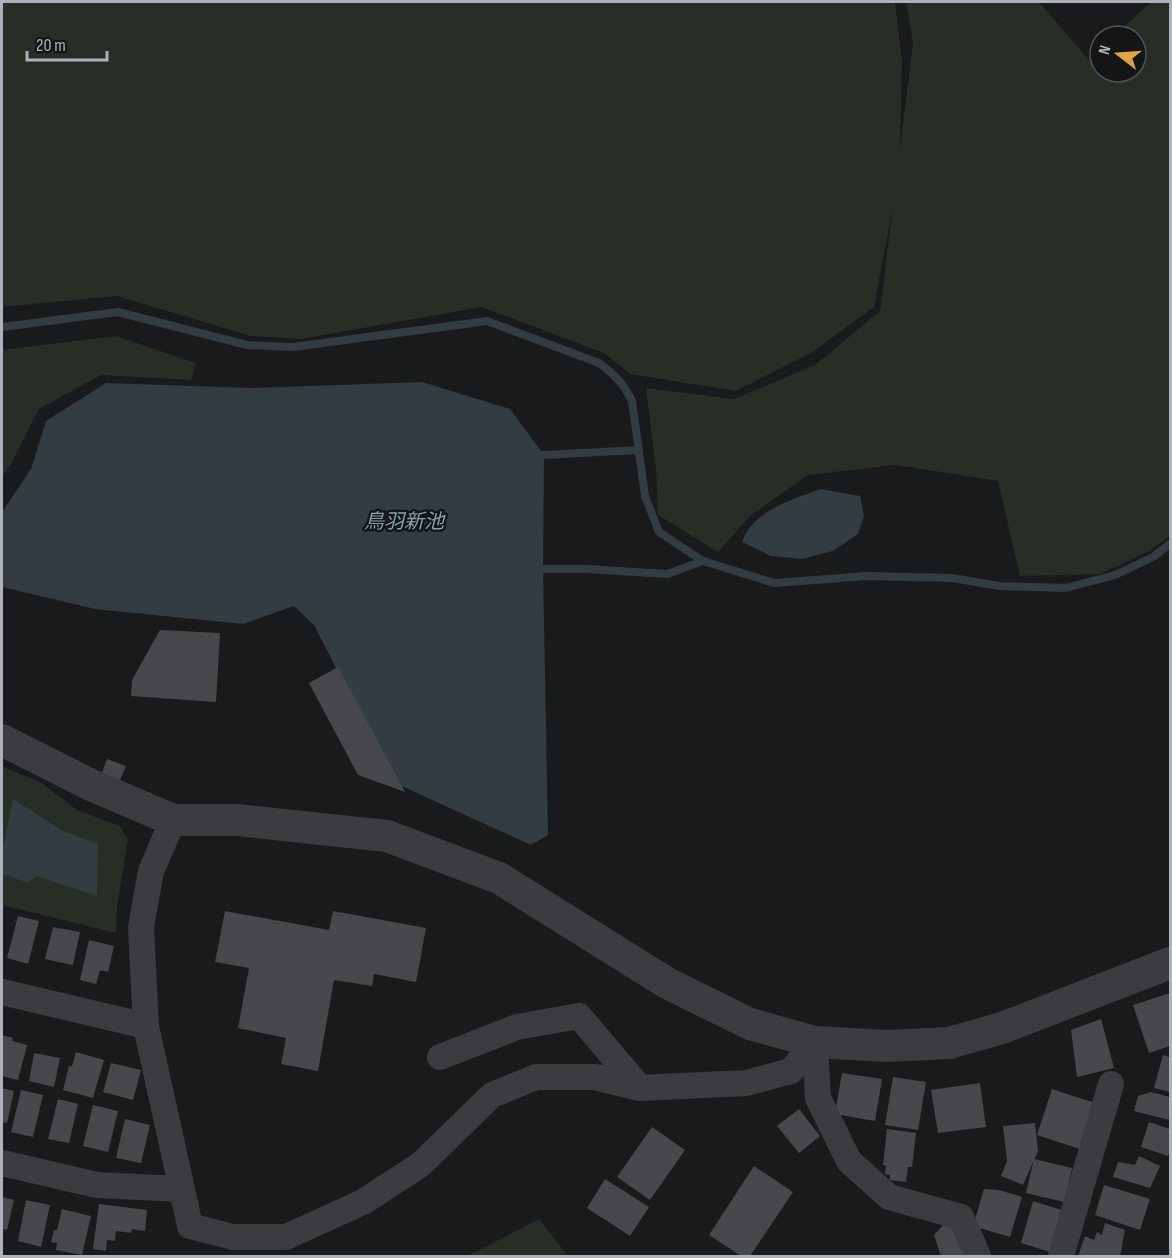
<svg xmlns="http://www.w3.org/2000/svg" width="1172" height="1258" viewBox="0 0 1172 1258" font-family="'Sofia Sans Condensed','Noto Sans JP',sans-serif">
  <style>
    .green { fill: #262e26 }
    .water { fill: #323c41 }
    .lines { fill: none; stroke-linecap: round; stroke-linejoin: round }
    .stream { stroke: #323c41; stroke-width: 8 }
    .building { fill: #47484b }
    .minor { stroke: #3b3c40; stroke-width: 26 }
    .tertiary { stroke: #3b3c40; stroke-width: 32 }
    .labels { text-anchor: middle; stroke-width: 5; stroke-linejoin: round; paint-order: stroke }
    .water-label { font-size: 20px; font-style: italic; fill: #87a1b2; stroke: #141517 }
  </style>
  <rect width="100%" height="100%" fill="#191a1b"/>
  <path class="green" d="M 2,2 L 895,2 L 902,61 L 900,149 L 913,43 L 906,2 L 1039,2 L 1089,60 L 1100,50 L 1100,72 L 1136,72 L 1136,36 L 1114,36 L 1151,2 L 1170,2 L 1170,536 L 1149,551 L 1100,574 L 1020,576 L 998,481 L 896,465 L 808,475 L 750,516 L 718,552 L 658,515 L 656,471 L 646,388 L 734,399 L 815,365 L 880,311 L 893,206 L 874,307 L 811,353 L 736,391 L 630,374 L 604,353 L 482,307 L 301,339 L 251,336 L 117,296 L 2,307 Z
    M 116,336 L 196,363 L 191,380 L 101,375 L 39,409 L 10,466 L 2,476 L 2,350 Z
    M 2,766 L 43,784 L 77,810 L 120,826 L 128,839 L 117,907 L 116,933 L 2,905 Z
    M 539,1219 L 568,1256 L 467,1256 Z"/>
  <path class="water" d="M 422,382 L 510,409 L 544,455 L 543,569 L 548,835 L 531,845 L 395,783 L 314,625 L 294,606 L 243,624 L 95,609 L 2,587 L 2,512 L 31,469 L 46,421 L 106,383 L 252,388 Z
    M 821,489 L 860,496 L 864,516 L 858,534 L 833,551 L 802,559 L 771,556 L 742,542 C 752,511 793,499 821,489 Z
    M 13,799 L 61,830 L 98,844 L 97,896 L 36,876 L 28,883 L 2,874 L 2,853 Z"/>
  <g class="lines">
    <path class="stream" d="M 2,327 L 118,312 L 247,345 L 293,347 L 487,321 L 599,363 C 614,374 624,384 632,401 L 645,496 L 659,532 L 703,561 L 774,583 L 867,576 L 952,578 L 999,586 L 1066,588 L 1115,575 L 1153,557 L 1170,544
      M 544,455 L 639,450
      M 543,569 L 588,569 L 667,574 L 703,561"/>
  </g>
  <path class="building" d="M 160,630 L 220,633 L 216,702 L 131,696 L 132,680 Z
    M 338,667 L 405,792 L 358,775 L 309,683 Z
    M 107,759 L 126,766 L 120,780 L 102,773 Z
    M 225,911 L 329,930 L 333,911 L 426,928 L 416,982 L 374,974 L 372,986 L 334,980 L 318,1071 L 281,1064 L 286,1038 L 238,1028 L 249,968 L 215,962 Z
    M 18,916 L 39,921 L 28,964 L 7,958 Z
    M 53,927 L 80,932 L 73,965 L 45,959 Z
    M 89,940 L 114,946 L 108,972 L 100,970 L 96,984 L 80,980 Z
    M 1170,993 L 1170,1046 L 1149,1053 L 1133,1005 Z
    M 1101,1019 L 1114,1068 L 1077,1077 L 1071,1030 Z
    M 2,1035 L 13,1038 L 12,1041 L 27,1045 L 18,1080 L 2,1076 Z
    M 76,1052 L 104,1060 L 93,1098 L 63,1090 L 69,1066 L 72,1066 Z
    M 34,1053 L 60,1058 L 54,1087 L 29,1081 Z
    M 1163,1055 L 1170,1057 L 1170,1092 L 1154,1088 Z
    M 111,1063 L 141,1070 L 133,1100 L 103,1092 Z
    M 842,1073 L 882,1079 L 875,1121 L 835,1114 Z
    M 893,1077 L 926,1082 L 918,1130 L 885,1125 Z
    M 980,1083 L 986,1127 L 938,1133 L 931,1090 Z
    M 2,1088 L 14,1091 L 7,1123 L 2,1122 Z
    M 1052,1089 L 1095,1103 L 1080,1149 L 1037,1135 Z
    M 21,1090 L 43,1095 L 33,1137 L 11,1132 Z
    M 1151,1092 L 1170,1097 L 1170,1120 L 1134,1111 L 1138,1096 Z
    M 58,1099 L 78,1104 L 69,1143 L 48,1139 Z
    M 93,1105 L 118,1111 L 108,1152 L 83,1146 Z
    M 799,1109 L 820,1136 L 799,1153 L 777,1126 Z
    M 125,1119 L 150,1125 L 141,1163 L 116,1158 Z
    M 1149,1122 L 1170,1129 L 1170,1149 L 1168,1156 L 1141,1147 Z
    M 1035,1123 L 1038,1151 L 1023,1185 L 1001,1176 L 1007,1161 L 1003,1126 Z
    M 652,1127 L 685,1150 L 650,1200 L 617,1177 Z
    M 887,1129 L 916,1133 L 912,1167 L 908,1167 L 906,1182 L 890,1180 L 890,1175 L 885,1174 L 886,1166 L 883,1165 Z
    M 1139,1156 L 1160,1166 L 1150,1188 L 1113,1177 L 1118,1162 L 1135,1165 Z
    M 1034,1159 L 1072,1168 L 1064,1202 L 1026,1193 Z
    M 754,1166 L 793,1192 L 750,1256 L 741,1256 L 709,1235 Z
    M 605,1179 L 649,1207 L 630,1236 L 587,1208 Z
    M 1104,1185 L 1150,1199 L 1140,1230 L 1095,1215 Z
    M 984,1189 L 999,1190 L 1022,1197 L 1010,1237 L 973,1226 Z
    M 2,1197 L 14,1200 L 7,1230 L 2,1229 Z
    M 26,1200 L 50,1205 L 41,1247 L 18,1241 Z
    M 1033,1201 L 1065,1211 L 1053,1253 L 1021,1243 Z
    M 99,1204 L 147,1210 L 145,1231 L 132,1229 L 131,1233 L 116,1231 L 115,1241 L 107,1240 L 106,1251 L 93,1249 Z
    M 62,1209 L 91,1216 L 82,1255 L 56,1250 L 57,1243 L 51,1242 L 54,1230 L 57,1230 Z
    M 945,1223 L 956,1227 L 965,1256 L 941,1256 L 934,1235 Z
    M 1105,1223 L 1125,1230 L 1120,1256 L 1078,1256 L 1085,1236 L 1094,1240 L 1097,1232 L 1102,1235 Z"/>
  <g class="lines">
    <path class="minor" d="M 173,820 L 151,871 L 141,927 L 146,1026 L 190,1226 L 233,1237 L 286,1237 L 363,1202 L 420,1165 L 492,1095 L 536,1077 L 595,1077 L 640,1088 L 746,1083 L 791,1071 L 815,1042
      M 2,992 L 146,1026
      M 815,1042 L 818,1098 L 849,1161 L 889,1197 L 961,1217 L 978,1256
      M 440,1057 L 517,1027 L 579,1016 L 640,1088
      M 2,1163 L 97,1185 L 181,1189
      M 1061,1256 L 1111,1084"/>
    <path class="tertiary" d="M 2,740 L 91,785 L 173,820 L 237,820 L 387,836 L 499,878 L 667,983 L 750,1024 L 815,1042 L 887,1046 L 949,1043 L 1002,1028 L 1170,963"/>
  </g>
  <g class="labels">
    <g class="water-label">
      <text x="404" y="528">鳥羽新池</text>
    </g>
  </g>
  <rect width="1172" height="1258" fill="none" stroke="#adb2ba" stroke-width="6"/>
  <g transform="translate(1118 54) rotate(287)"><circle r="28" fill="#141517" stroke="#515458" stroke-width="1.5"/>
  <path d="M0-4.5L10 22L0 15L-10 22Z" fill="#e5a348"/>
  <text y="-9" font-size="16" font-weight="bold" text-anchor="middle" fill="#adb2ba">N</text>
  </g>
  <path d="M27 51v9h80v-9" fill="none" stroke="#adb2ba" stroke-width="3"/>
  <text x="36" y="51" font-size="18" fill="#adb2ba" stroke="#141517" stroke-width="4.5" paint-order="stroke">20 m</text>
</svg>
